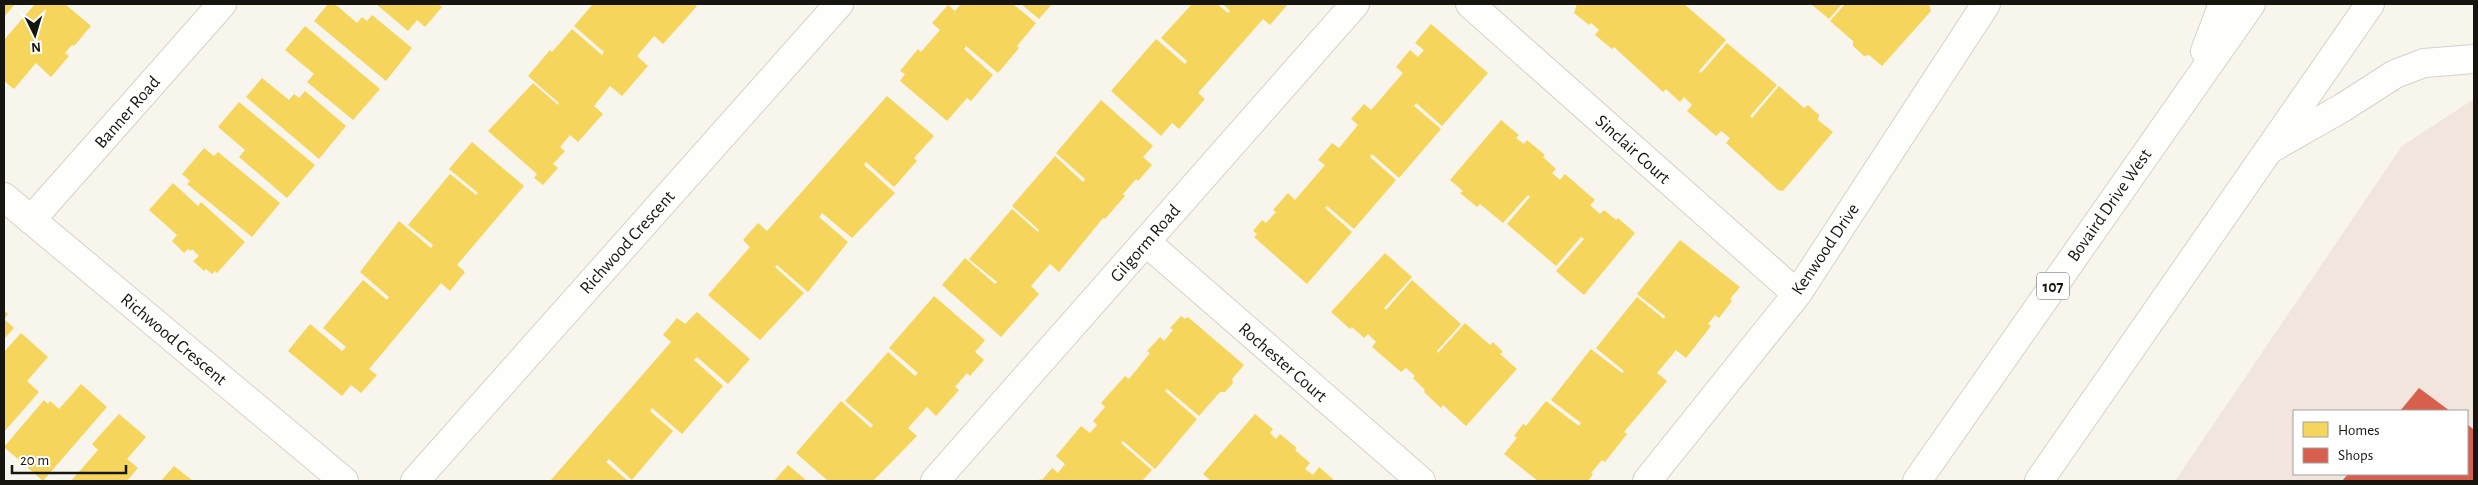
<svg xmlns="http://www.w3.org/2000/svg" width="2478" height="485" viewBox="0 0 2478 485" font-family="'Alegreya Sans',sans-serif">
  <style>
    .commercial { fill: #f1e5dd; fill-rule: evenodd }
    .homes { fill: #f6d55c }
    .shops { fill: #d6604d }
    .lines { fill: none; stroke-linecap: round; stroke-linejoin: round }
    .street-casing { stroke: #d5d2cb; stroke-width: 30 }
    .primary-casing { stroke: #d5d2cb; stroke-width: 30 }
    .street { stroke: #fefefc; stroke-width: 28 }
    .primary { stroke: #fefefc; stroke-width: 28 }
    .labels { text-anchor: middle; stroke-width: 5; stroke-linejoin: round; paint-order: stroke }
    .shield { fill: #fff; stroke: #5d5b57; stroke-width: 1 }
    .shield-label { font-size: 16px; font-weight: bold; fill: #17150f }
    .street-label { font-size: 18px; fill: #17150f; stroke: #fff }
  </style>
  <rect width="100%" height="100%" fill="#f8f5ec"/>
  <path class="commercial" d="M 2474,99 L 2474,481 L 2175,481 L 2402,146 ZM 2294,411 L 2467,411 L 2467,474 L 2294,474 Z"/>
  <path class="homes" d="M 4,4 L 15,4 L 4,17 Z
    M 35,4 L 65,4 L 91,26 L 74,46 L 72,45 L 65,53 L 69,56 L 51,77 L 36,63 L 14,89 L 4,81 L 4,40 Z
    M 328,4 L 335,4 L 357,23 L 362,17 L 367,21 L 372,15 L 412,48 L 386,81 L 314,21 Z
    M 376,4 L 438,4 L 442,7 L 425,27 L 417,20 L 408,31 Z
    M 593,4 L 695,4 L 697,6 L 663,44 L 654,36 L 637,56 L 648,66 L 622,96 L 610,86 L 594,106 L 603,114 L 578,142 L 570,135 L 560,147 L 565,151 L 553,164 L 558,168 L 543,185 L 534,178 L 537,174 L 488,131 L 533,83 L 558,105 L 559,103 L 528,76 L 550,50 L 552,52 L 572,29 L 602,55 L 604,52 L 574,26 Z
    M 961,4 L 1013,4 L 1036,23 L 1017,46 L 1019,48 L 998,73 L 966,46 L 964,49 L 993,75 L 971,101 L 967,98 L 947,121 L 900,81 L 905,74 L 900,71 L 918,49 L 921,52 L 940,30 L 932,23 L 948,5 L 955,11 Z
    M 1021,4 L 1052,4 L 1039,19 Z
    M 1192,4 L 1217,4 L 1228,13 L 1230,11 L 1223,4 L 1288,4 L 1270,25 L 1263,19 L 1198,93 L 1205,99 L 1179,129 L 1172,123 L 1161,136 L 1111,91 L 1156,39 L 1185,64 L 1187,61 L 1161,38 Z
    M 1577,4 L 1684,4 L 1726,40 L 1699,71 L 1701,73 L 1727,43 L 1777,85 L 1750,116 L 1752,118 L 1779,86 L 1804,108 L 1808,105 L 1819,115 L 1818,120 L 1833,132 L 1783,191 L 1778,190 L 1726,143 L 1730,138 L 1721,131 L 1716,136 L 1687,111 L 1692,105 L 1684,97 L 1680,102 L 1666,89 L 1663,92 L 1614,47 L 1612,49 L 1595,35 L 1599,30 L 1591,23 L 1589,25 L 1574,13 Z
    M 1811,4 L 1842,4 L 1829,19 Z
    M 1845,4 L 1929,4 L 1931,11 L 1882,66 L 1869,55 L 1864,56 L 1853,46 L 1853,41 L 1830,21 Z
    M 1431,24 L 1488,73 L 1442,126 L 1416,103 L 1414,106 L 1441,129 L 1399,178 L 1372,154 L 1370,157 L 1396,180 L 1354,229 L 1327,206 L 1325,208 L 1352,232 L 1307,284 L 1254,237 L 1257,234 L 1253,231 L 1262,220 L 1266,223 L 1276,212 L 1273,210 L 1288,193 L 1295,200 L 1325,165 L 1318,160 L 1332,143 L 1339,148 L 1358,125 L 1351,119 L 1364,104 L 1371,110 L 1403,73 L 1396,67 L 1410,50 L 1418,57 L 1424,50 L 1415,43 Z
    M 305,26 L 380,89 L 353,120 L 307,82 L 314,74 L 285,50 Z
    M 262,78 L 289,100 L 294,94 L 299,98 L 305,91 L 346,126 L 319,159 L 246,97 Z
    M 887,96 L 934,136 L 914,158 L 917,161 L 894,187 L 866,162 L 864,165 L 895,193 L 852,238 L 822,213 L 819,217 L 848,242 L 808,292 L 777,265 L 775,267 L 804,293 L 760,340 L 708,295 L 750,247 L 743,240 L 758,223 L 767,231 Z
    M 1101,100 L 1153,146 L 1143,157 L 1152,165 L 1138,181 L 1136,179 L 1123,194 L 1125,196 L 1105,219 L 1103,218 L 1059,272 L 1050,264 L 1031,286 L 1039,294 L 1001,337 L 942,285 L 965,258 L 995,284 L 997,282 L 969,259 L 1012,209 L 1038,232 L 1039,230 L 1012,206 L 1055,156 L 1083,182 L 1085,179 L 1056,153 Z
    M 239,102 L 315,165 L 287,198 L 239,157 L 245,150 L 218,127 Z
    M 1501,120 L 1519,135 L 1516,138 L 1524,144 L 1527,140 L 1545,155 L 1543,157 L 1556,169 L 1552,173 L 1560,180 L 1565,174 L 1595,200 L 1590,205 L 1600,214 L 1604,210 L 1616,220 L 1618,218 L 1635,233 L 1584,295 L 1556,271 L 1584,239 L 1581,237 L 1556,266 L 1507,224 L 1530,197 L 1528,195 L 1503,223 L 1480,204 L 1477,207 L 1460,193 L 1463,191 L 1450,180 Z
    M 472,142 L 524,186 L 457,265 L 465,272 L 450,291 L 441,283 L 369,369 L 377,375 L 361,393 L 351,385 L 342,396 L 288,351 L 310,324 L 342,351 L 346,347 L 323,328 L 363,280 L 387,300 L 389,297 L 360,272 L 399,221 L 431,248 L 433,245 L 408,225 L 450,174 L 476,195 L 478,193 L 449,169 Z
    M 204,148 L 214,156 L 218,152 L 280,203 L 252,237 L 187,184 L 190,181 L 182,174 Z
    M 173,183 L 198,206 L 201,202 L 245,242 L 217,273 L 215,271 L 212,274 L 206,269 L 204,271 L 193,261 L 199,256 L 192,249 L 191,251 L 188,249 L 184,253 L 172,241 L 177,235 L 149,210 Z
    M 1680,240 L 1740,287 L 1730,299 L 1732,301 L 1719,318 L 1715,315 L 1708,324 L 1711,326 L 1686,358 L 1676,350 L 1657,373 L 1667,381 L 1624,432 L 1627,434 L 1605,462 L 1602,460 L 1591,473 L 1593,474 L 1588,481 L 1538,481 L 1504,454 L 1517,438 L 1514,436 L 1523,424 L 1526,426 L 1546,401 L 1579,426 L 1581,423 L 1551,400 L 1591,349 L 1622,373 L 1624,371 L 1596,348 L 1637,297 L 1664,319 L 1665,316 L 1637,294 Z
    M 1385,253 L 1412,277 L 1384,308 L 1386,310 L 1412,280 L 1461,324 L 1437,351 L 1438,353 L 1465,323 L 1490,345 L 1493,342 L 1503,352 L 1500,354 L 1517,369 L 1466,426 L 1443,405 L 1441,408 L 1424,392 L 1425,390 L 1413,378 L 1415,376 L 1406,368 L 1401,372 L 1372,347 L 1376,342 L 1368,334 L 1364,338 L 1352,327 L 1350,329 L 1331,312 Z
    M 934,296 L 985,340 L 975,352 L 984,360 L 970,376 L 967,373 L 955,387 L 959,390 L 936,416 L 927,407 L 908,428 L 917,436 L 873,481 L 828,481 L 796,453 L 841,401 L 871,428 L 873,425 L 845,401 L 888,352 L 915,376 L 918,373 L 889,348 Z
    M 4,310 L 8,314 L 4,319 L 14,328 L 4,339 Z
    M 697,312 L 750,359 L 728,384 L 697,357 L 694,360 L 723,386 L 682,434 L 652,408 L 650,411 L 673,431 L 632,480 L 609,459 L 606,462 L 628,481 L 550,481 L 671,342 L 663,335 L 677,318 L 685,324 Z
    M 1181,316 L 1185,319 L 1188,317 L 1244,365 L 1232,379 L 1233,383 L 1225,392 L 1220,392 L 1199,416 L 1167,389 L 1165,391 L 1197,419 L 1155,469 L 1123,441 L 1121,443 L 1152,470 L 1142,481 L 1038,481 L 1040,479 L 1042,480 L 1052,468 L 1058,473 L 1065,464 L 1056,456 L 1081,426 L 1090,433 L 1097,425 L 1093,421 L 1105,407 L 1101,403 L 1125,376 L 1129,379 L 1150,353 L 1147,351 L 1160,337 L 1164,341 L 1173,330 L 1170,328 Z
    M 21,333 L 48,357 L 27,381 L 39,392 L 4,432 L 4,352 Z
    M 81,384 L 107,407 L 43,481 L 4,447 L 44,400 L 48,404 L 50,401 L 59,409 Z
    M 119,414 L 146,437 L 127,459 L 138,468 L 127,481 L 71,481 L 98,450 L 92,444 Z
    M 1255,414 L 1273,429 L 1270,433 L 1276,439 L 1280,434 L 1297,448 L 1295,450 L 1310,463 L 1305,469 L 1313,475 L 1319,467 L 1335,481 L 1211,481 L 1203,474 Z
    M 788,465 L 807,481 L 774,481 Z
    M 174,466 L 193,481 L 161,481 Z"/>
  <path class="shops" d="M 2419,388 L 2450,411 L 2400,411 Z
    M 2467,424 L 2474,430 L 2474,481 L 2342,481 L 2348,474 L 2467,474 Z"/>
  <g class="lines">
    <g class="street-casing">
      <path id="street" d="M 1470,4 L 1797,294
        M 4,197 L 344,481
        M 31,220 L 222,4
        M 1146,242 L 1421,481
        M 415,481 L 839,4
        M 935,481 L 1355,4
        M 1647,481 L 1797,294 L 1986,4"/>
    </g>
    <g class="primary-casing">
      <path id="primary" d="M 2205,51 L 2223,4
        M 2272,148 L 2342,108 L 2395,74 L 2424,63 L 2474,59
        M 1917,481 L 2251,4
        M 2039,481 L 2370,4"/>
    </g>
    <use href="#street" class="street"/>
    <use href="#primary" class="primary"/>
  </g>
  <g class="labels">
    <rect class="shield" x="2037" y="272.5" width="32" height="27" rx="4"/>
    <g class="shield-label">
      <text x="2053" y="292">107</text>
    </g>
    <g class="street-label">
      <text transform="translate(127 112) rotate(-49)" y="6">Banner Road</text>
      <text transform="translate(1633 149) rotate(42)" y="6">Sinclair Court</text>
      <text transform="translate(2109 205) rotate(-55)" y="6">Bovaird Drive West</text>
      <text transform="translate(627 242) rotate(-48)" y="6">Richwood Crescent</text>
      <text transform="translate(1145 243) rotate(-49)" y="6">Gilgorm Road</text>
      <text transform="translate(1825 249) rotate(-56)" y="6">Kenwood Drive</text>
      <text transform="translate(174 339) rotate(40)" y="6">Richwood Crescent</text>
      <text transform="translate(1283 362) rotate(41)" y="6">Rochester Court</text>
    </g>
  </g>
  <rect width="2478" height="485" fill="none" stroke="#17150f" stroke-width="10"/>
  <rect x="2293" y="410" width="175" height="65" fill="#ffffff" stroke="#a2a19f"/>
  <rect x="2303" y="422" width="25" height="15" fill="#f6d55c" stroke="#a2a19f"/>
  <text x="2338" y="435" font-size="15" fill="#17150f">Homes</text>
  <rect x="2303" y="448" width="25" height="15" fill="#d6604d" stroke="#a2a19f"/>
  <text x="2338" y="460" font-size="15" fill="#17150f">Shops</text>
  <g transform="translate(35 35) rotate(175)" stroke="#ffffff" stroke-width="4" paint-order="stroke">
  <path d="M0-4L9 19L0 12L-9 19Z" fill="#17150f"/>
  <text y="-8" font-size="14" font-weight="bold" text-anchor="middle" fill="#17150f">N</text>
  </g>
  <path d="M12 465v8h114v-8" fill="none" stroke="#17150f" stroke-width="2.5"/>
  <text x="20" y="465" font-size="15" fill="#17150f" stroke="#ffffff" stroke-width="4" paint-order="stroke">20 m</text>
</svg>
